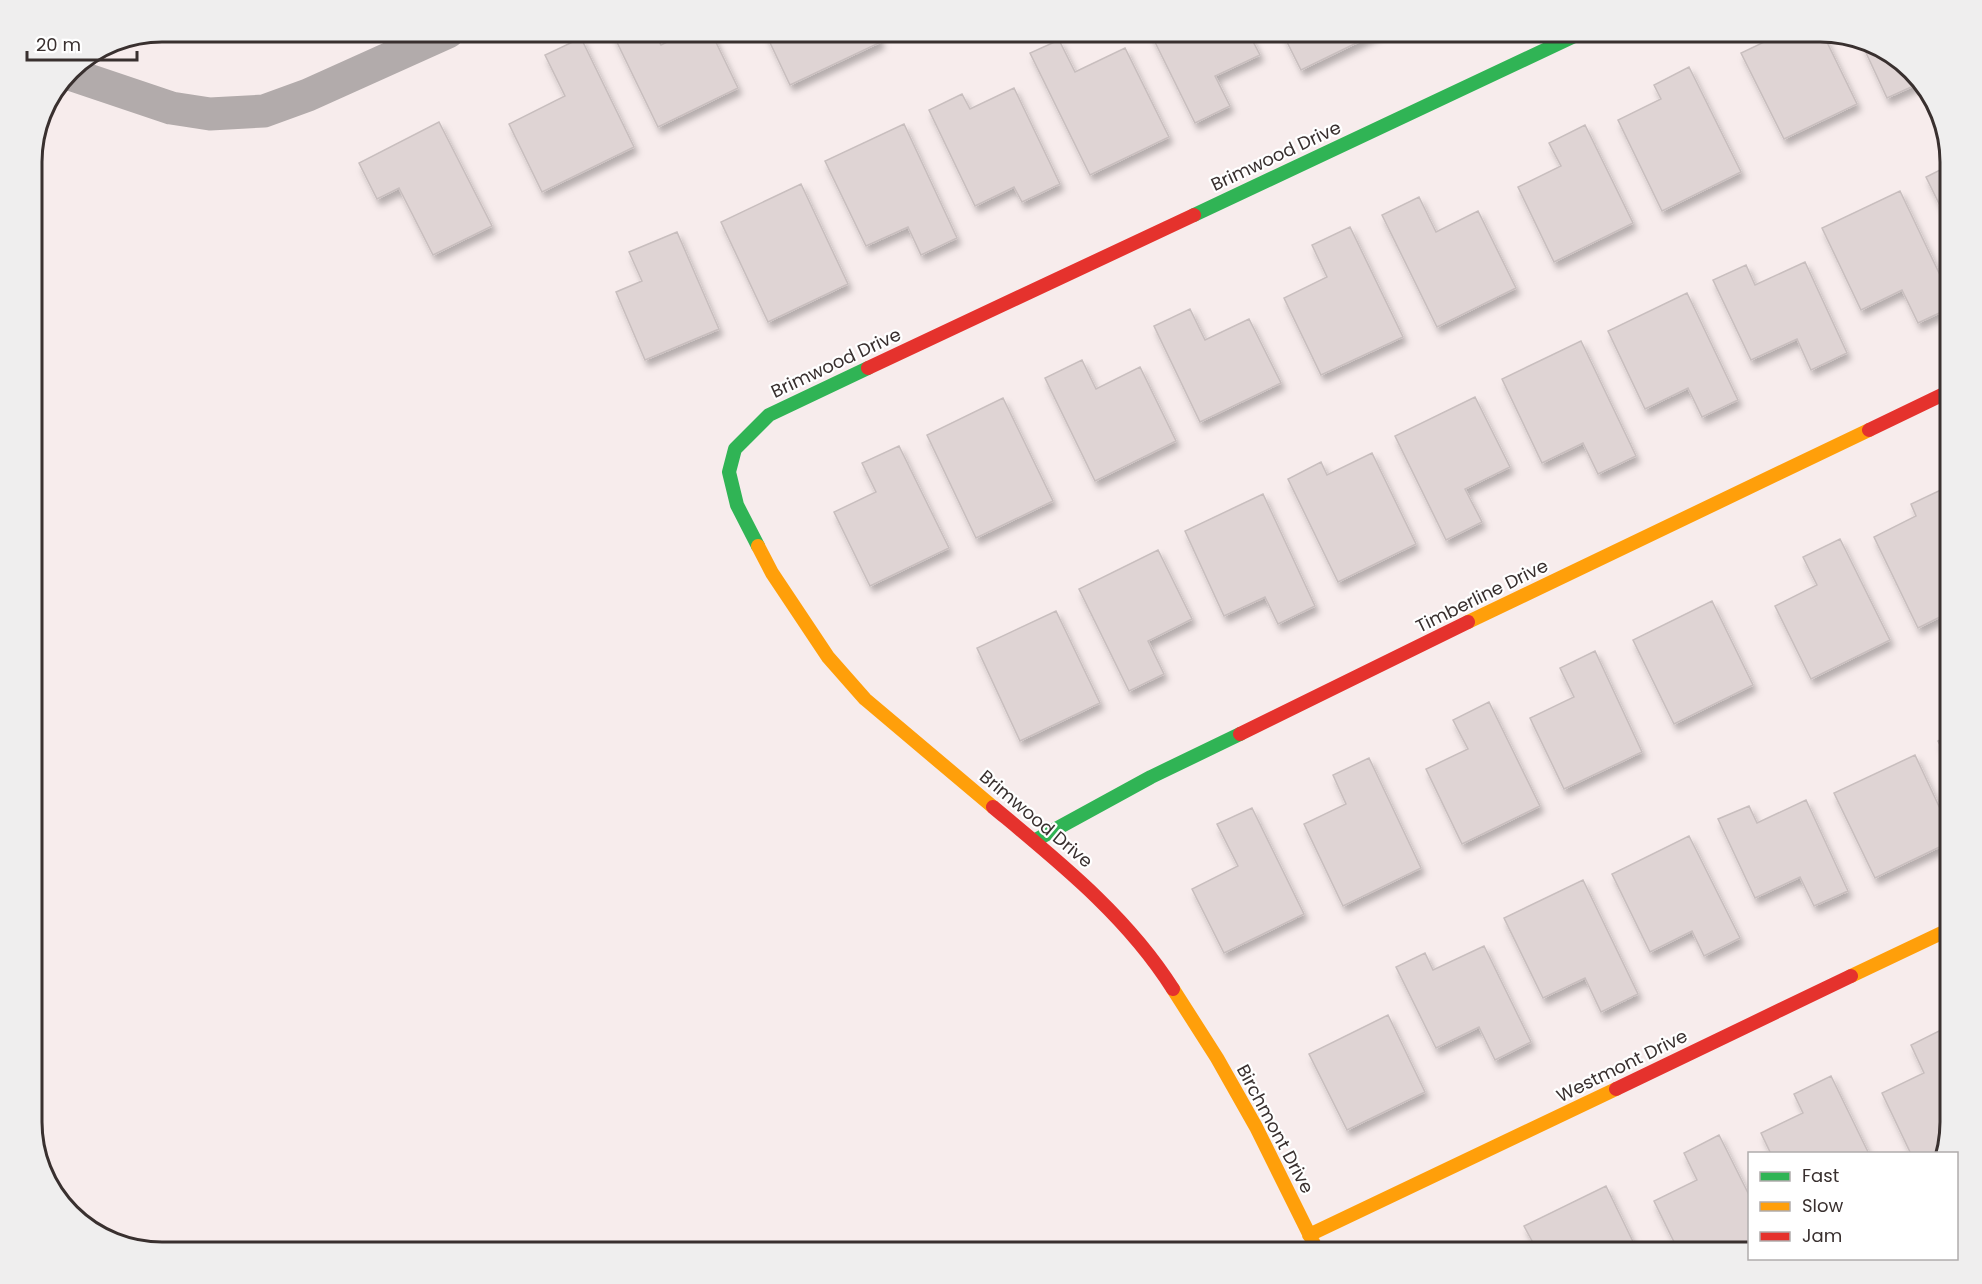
<svg xmlns="http://www.w3.org/2000/svg" width="1982" height="1284" viewBox="0 0 1982 1284" font-family="Poppins,sans-serif">
  <style>
    .building { fill: #dfd4d4; stroke: #c8bebe; stroke-width: 1.5; filter: url(#shadow) }
    .lines { fill: none; stroke-linecap: round; stroke-linejoin: round }
    .street { stroke: #b2abab; stroke-width: 33 }
    .fast { stroke: #30b455; stroke-width: 14 }
    .slow { stroke: #ff9f0a; stroke-width: 14 }
    .jam { stroke: #e5322d; stroke-width: 14 }
    .labels { text-anchor: middle; stroke-width: 4.5; stroke-linejoin: round; paint-order: stroke }
    .street-label { font-size: 18px; fill: #39302f; stroke: #fff }
    .rim { fill: none; stroke: #39302f; stroke-width: 3 }
  </style>
  <defs>
    <filter id="shadow"><feDropShadow dx="3.5" dy="6" stdDeviation="3" flood-color="#0004"/></filter>
  </defs>
  <rect width="100%" height="100%" fill="#f7ecec"/>
  <path class="building" d="M 612,32 L 654,32 L 661,45 L 688,32 L 711,32 L 738,88 L 658,127 Z
    M 765,32 L 876,32 L 881,42 L 790,85 Z
    M 1150,32 L 1248,32 L 1260,55 L 1215,76 L 1230,106 L 1195,123 Z
    M 1282,32 L 1379,32 L 1301,70 Z
    M 1785,32 L 1822,32 L 1857,104 L 1784,139 L 1741,53 Z
    M 581,38 L 634,147 L 542,192 L 509,124 L 565,96 L 545,55 Z
    M 1059,40 L 1075,72 L 1125,48 L 1169,137 L 1090,175 L 1030,53 Z
    M 1862,44 L 1892,53 L 1920,83 L 1887,98 Z
    M 1689,67 L 1741,172 L 1662,211 L 1618,120 L 1661,99 L 1654,85 Z
    M 1014,88 L 1060,184 L 1022,202 L 1014,187 L 975,206 L 929,110 L 962,94 L 970,109 Z
    M 439,122 L 492,226 L 433,255 L 399,188 L 377,199 L 359,163 Z
    M 904,124 L 957,238 L 921,255 L 908,227 L 866,246 L 825,161 Z
    M 1585,125 L 1633,223 L 1554,262 L 1518,187 L 1561,166 L 1549,143 Z
    M 1950,165 L 1950,226 L 1926,177 Z
    M 801,184 L 848,284 L 768,322 L 721,222 Z
    M 1900,191 L 1950,296 L 1950,308 L 1918,323 L 1902,290 L 1861,310 L 1822,228 Z
    M 1419,197 L 1436,232 L 1478,211 L 1516,288 L 1437,327 L 1382,215 Z
    M 1350,227 L 1403,337 L 1321,375 L 1284,298 L 1327,277 L 1312,245 Z
    M 677,232 L 719,329 L 645,360 L 616,292 L 642,281 L 629,252 Z
    M 1805,262 L 1847,353 L 1811,370 L 1797,339 L 1751,360 L 1713,280 L 1746,265 L 1755,285 Z
    M 1687,293 L 1738,400 L 1702,417 L 1688,388 L 1645,409 L 1608,331 Z
    M 1190,309 L 1205,340 L 1249,319 L 1281,383 L 1200,422 L 1154,326 Z
    M 1581,341 L 1636,456 L 1598,474 L 1583,443 L 1542,463 L 1502,379 Z
    M 1082,360 L 1096,389 L 1140,367 L 1176,441 L 1095,481 L 1045,378 Z
    M 1475,397 L 1510,467 L 1465,489 L 1482,522 L 1446,540 L 1395,436 Z
    M 1003,398 L 1053,501 L 976,538 L 927,435 Z
    M 899,446 L 949,548 L 870,586 L 834,512 L 876,492 L 862,463 Z
    M 1372,453 L 1416,544 L 1338,582 L 1288,479 L 1321,462 L 1327,475 Z
    M 1945,488 L 1950,498 L 1950,612 L 1918,628 L 1874,537 L 1916,516 L 1911,504 Z
    M 1263,494 L 1315,606 L 1278,624 L 1265,597 L 1224,616 L 1185,531 Z
    M 1840,539 L 1890,640 L 1811,679 L 1775,606 L 1817,585 L 1803,557 Z
    M 1158,550 L 1192,619 L 1148,641 L 1164,674 L 1129,691 L 1079,589 Z
    M 1712,601 L 1753,685 L 1674,724 L 1633,640 Z
    M 1056,611 L 1100,703 L 1020,741 L 977,648 Z
    M 1595,651 L 1642,752 L 1564,789 L 1530,718 L 1574,697 L 1560,668 Z
    M 1489,702 L 1540,806 L 1462,844 L 1426,769 L 1468,749 L 1453,720 Z
    M 1950,734 L 1950,766 L 1938,741 Z
    M 1915,755 L 1950,830 L 1950,842 L 1875,878 L 1834,793 Z
    M 1369,758 L 1421,868 L 1343,906 L 1304,824 L 1346,804 L 1333,775 Z
    M 1806,800 L 1848,891 L 1814,906 L 1800,877 L 1755,898 L 1718,819 L 1749,806 L 1757,823 Z
    M 1252,808 L 1304,914 L 1224,953 L 1192,889 L 1238,866 L 1217,824 Z
    M 1689,836 L 1740,938 L 1704,956 L 1692,931 L 1650,952 L 1612,874 Z
    M 1583,880 L 1638,994 L 1601,1012 L 1585,978 L 1543,998 L 1504,918 Z
    M 1484,946 L 1531,1042 L 1495,1060 L 1479,1027 L 1436,1048 L 1396,967 L 1425,953 L 1433,970 Z
    M 1388,1015 L 1425,1092 L 1347,1130 L 1309,1054 Z
    M 1947,1027 L 1950,1034 L 1950,1122 L 1941,1154 L 1911,1154 L 1882,1093 L 1924,1073 L 1911,1045 Z
    M 1831,1076 L 1869,1154 L 1771,1154 L 1761,1133 L 1803,1113 L 1794,1094 Z
    M 1719,1135 L 1750,1197 L 1750,1243 L 1730,1252 L 1679,1252 L 1654,1201 L 1697,1180 L 1684,1153 Z
    M 1606,1186 L 1638,1252 L 1538,1252 L 1524,1226 Z"/>
  <g class="lines">
    <path class="street" d="M 67,73 L 171,108 L 210,114 L 264,111 L 308,95 L 448,32"/>
    <path class="fast" d="M 1194,215 L 1583,32
      M 758,546 L 737,505 L 729,472 L 735,449 L 769,415 L 868,368
      M 1034,841 L 1151,777 L 1240,734"/>
    <path class="slow" d="M 758,546 L 772,573 L 828,657 L 865,699 L 993,807
      M 1468,622 L 1869,430
      M 1851,976 L 1950,929
      M 1173,989 L 1217,1058 L 1256,1127 L 1318,1252
      M 1309,1235 L 1616,1089"/>
    <path class="jam" d="M 868,368 L 1194,215
      M 1869,430 L 1950,391
      M 1240,734 L 1468,622
      M 993,807 C 1059,862 1127,916 1173,989
      M 1616,1089 L 1851,976"/>
  </g>
  <g class="labels">
    <g class="street-label">
      <text transform="translate(1276 156) rotate(-25)" y="6">Brimwood Drive</text>
      <text transform="translate(836 363) rotate(-25)" y="6">Brimwood Drive</text>
      <text transform="translate(1482 596) rotate(-26)" y="6">Timberline Drive</text>
      <text transform="translate(1036 819) rotate(40)" y="6">Brimwood Drive</text>
      <text transform="translate(1622 1066) rotate(-26)" y="6">Westmont Drive</text>
      <text transform="translate(1275 1129) rotate(62)" y="6">Birchmont Drive</text>
    </g>
  </g>
  <path d="M0 0H1982V1284H0ZM162 42H1820A120 120 0 0 1 1940 162V1122A120 120 0 0 1 1820 1242H162A120 120 0 0 1 42 1122V162A120 120 0 0 1 162 42Z" fill="#efeeee" fill-rule="evenodd"/>
  <path class="rim" d="M162 42H1820A120 120 0 0 1 1940 162V1122A120 120 0 0 1 1820 1242H162A120 120 0 0 1 42 1122V162A120 120 0 0 1 162 42Z"/>
  <rect x="1748" y="1152" width="210" height="108" fill="#ffffff" stroke="#b0acac" stroke-width="1.5"/>
  <rect x="1760" y="1172" width="30" height="9" fill="#30b455" stroke="#b0acac" stroke-width="1.5"/>
  <text x="1802" y="1182" font-size="18" fill="#39302f">Fast</text>
  <rect x="1760" y="1202" width="30" height="9" fill="#ff9f0a" stroke="#b0acac" stroke-width="1.5"/>
  <text x="1802" y="1212" font-size="18" fill="#39302f">Slow</text>
  <rect x="1760" y="1232" width="30" height="9" fill="#e5322d" stroke="#b0acac" stroke-width="1.5"/>
  <text x="1802" y="1242" font-size="18" fill="#39302f">Jam</text>
  <path d="M27 51v9h110v-9" fill="none" stroke="#39302f" stroke-width="3"/>
  <text x="36" y="51" font-size="18" fill="#39302f" stroke="#ffffff" stroke-width="4.5" paint-order="stroke">20 m</text>
</svg>
